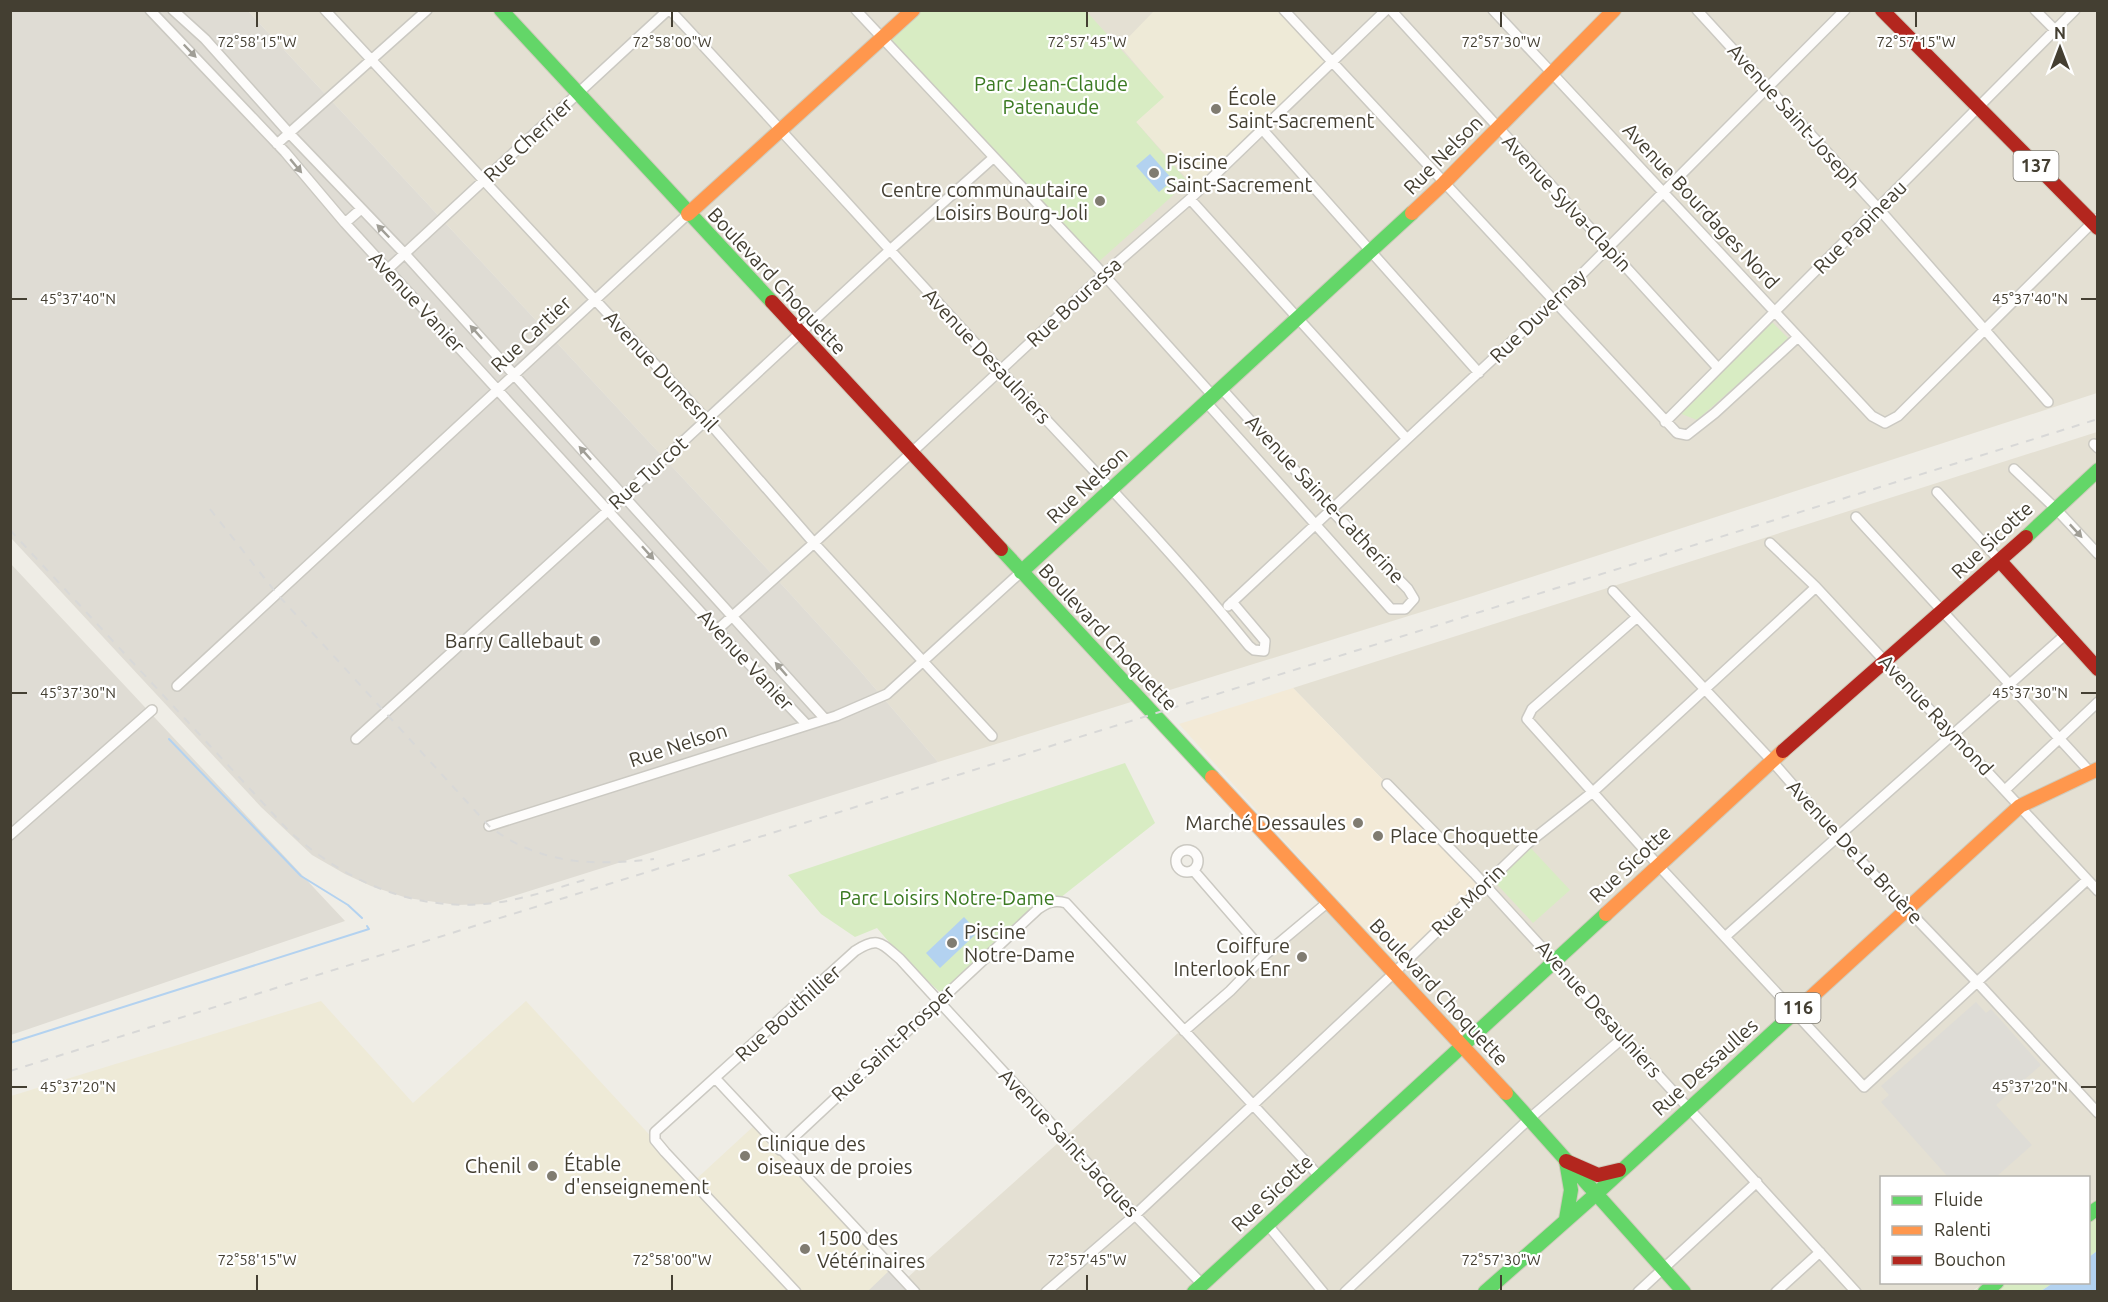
<svg xmlns="http://www.w3.org/2000/svg" width="2108" height="1302" viewBox="0 0 2108 1302" font-family="Ubuntu,sans-serif">
  <style>
    .residential { fill: #e4e0d3 }
    .commercial { fill: #f3ead7 }
    .industrial { fill: #dfdcd4 }
    .education { fill: #eeead7 }
    .green { fill: #d8ecc3 }
    .parking { fill: #dedcd6 }
    .water { fill: #b3d2f0 }
    .lines { fill: none; stroke-linecap: round; stroke-linejoin: round }
    .stream { stroke: #b3d2f0; stroke-width: 2 }
    .street-casing { stroke: #cbc9c2; stroke-width: 12 }
    .fast-casing { stroke: #cfcbbc; stroke-width: 16 }
    .slow-casing { stroke: #cfcbbc; stroke-width: 16 }
    .jam-casing { stroke: #cfcbbc; stroke-width: 16 }
    .street { stroke: #fdfcfb; stroke-width: 9 }
    .fast { stroke: #63d668; stroke-width: 14 }
    .slow { stroke: #ff974d; stroke-width: 14 }
    .jam { stroke: #b3261e; stroke-width: 14 }
    .rail { stroke: #d8d8d7; stroke-width: 2; stroke-dasharray: 8 8; stroke-linecap: butt }
    .oneway { fill: #a09e96 }
    .ticks { fill: none; stroke: #443f32; stroke-width: 2 }
    .poi-dot { fill: #807c71; stroke: #fff; stroke-width: 2 }
    .labels { text-anchor: middle; stroke-width: 4.5; stroke-linejoin: round; paint-order: stroke }
    .shield { fill: #fff; stroke: #7c7970; stroke-width: 1.5 }
    .shield-label { font-size: 18px; font-weight: bold; fill: #443f32 }
    .park-label { font-size: 20px; fill: #3b7a22; stroke: #fff }
    .poi-label { font-size: 20px; fill: #443f32; stroke: #fff; text-anchor: start }
    .street-label { font-size: 20px; fill: #443f32; stroke: #fff }
    .ticks-label { font-size: 15px; text-anchor: middle; fill: #443f32; stroke: #fff; stroke-width: 4.5; stroke-linejoin: round; paint-order: stroke }
  </style>
  <rect width="100%" height="100%" fill="#efede6"/>
  <path class="residential" d="M 248,11 L 2097,11 L 2097,393 L 1473,596 L 938,762 L 856,666 L 785,588 Z
    M 2097,432 L 2097,1203 L 2089,1207 L 2088,1178 L 1882,1178 L 1882,1282 L 1985,1283 L 1972,1291 L 919,1292 L 907,1278 L 1068,1134 L 1324,899 L 1392,973 L 1484,883 L 1293,688 Z"/>
  <path class="commercial" d="M 1293,688 L 1485,884 L 1398,967 L 1179,724 Z"/>
  <path class="industrial" d="M 11,11 L 248,11 L 785,588 L 856,666 L 938,762 L 488,904 L 457,905 L 407,898 L 371,886 L 345,874 L 312,855 L 261,807 L 11,538 Z
    M 11,564 L 345,921 L 11,1035 Z"/>
  <path class="education" d="M 1154,11 L 1284,11 L 1332,62 L 1198,191 L 1136,122 L 1163,97 L 1120,46 Z
    M 321,1001 L 413,1103 L 526,1001 L 693,1182 L 757,1123 L 916,1292 L 11,1292 L 11,1096 Z"/>
  <path class="green" d="M 913,11 L 1086,11 L 1164,97 L 1136,122 L 1188,182 L 1095,265 L 882,39 Z
    M 1770,320 L 1789,339 L 1697,420 L 1679,413 Z
    M 1125,763 L 1155,823 L 1065,894 L 944,996 L 901,956 L 877,928 L 855,937 L 821,914 L 788,875 Z
    M 1527,844 L 1570,890 L 1533,923 L 1491,878 Z
    M 2097,1201 L 2097,1251 L 2089,1257 L 2088,1207 Z
    M 1985,1283 L 2053,1283 L 2041,1291 L 1972,1292 Z"/>
  <path class="parking" d="M 1976,1002 L 1986,1013 L 1991,1009 L 2041,1065 L 1996,1105 L 2032,1145 L 1996,1177 L 1948,1177 L 1881,1102 L 1889,1095 L 1881,1086 Z
    M 892,1268 L 915,1292 L 867,1292 Z"/>
  <path class="water" d="M 1150,154 L 1173,180 L 1159,192 L 1136,166 Z
    M 964,917 L 978,932 L 940,968 L 926,953 Z
    M 2097,1251 L 2097,1291 L 2041,1291 L 2053,1283 L 2088,1282 L 2089,1257 Z"/>
  <g class="lines">
    <path class="stream" d="M 169,739 L 301,876 L 348,905 L 362,918
      M 10,1043 L 369,929 L 367,926"/>
    <g class="street-casing">
      <path id="street" d="M 150,10 L 285,152 L 345,223 L 717,630 L 807,725
        M 173,10 L 205,39 L 289,133 L 405,254 L 825,719
        M 325,10 L 707,420 L 814,543 L 992,736
        M 670,10 C 781,129 889,250 999,369 C 1083,460 1171,549 1249,646 L 1254,650 L 1264,651 L 1265,641 L 1232,602
        M 856,10 L 1095,265 L 1213,396
        M 1284,10 L 1677,433 L 1687,435 L 1715,413 L 1798,337
        M 1391,10 L 1718,368
        M 1493,10 L 1872,416 L 1885,423 L 1898,416 L 2096,219
        M 1697,10 L 1879,209 L 2048,402
        M 2035,10 L 2056,31
        M 1262,129 L 1479,373
        M 277,144 L 427,10
        M 1190,199 L 1407,439
        M 345,223 L 361,209
        M 388,269 L 668,10
        M 1206,402 L 1391,609 L 1405,609 L 1414,599 L 1408,589 L 1330,509 L 1221,388
        M 1665,422 L 2075,10
        M 2094,444 L 2098,448
        M 2014,469 L 2055,508 L 2098,554
        M 1937,492 L 2000,561
        M 1856,517 L 2091,773
        M 1770,543 L 1816,587 L 2098,891
        M 1613,591 L 1772,761 L 1838,837 L 1977,982 L 2098,1113
        M 1228,606 L 1554,302 L 1845,10
        M 1636,618 L 1532,709 L 1527,719 L 1658,865 L 1864,1087 L 2087,880
        M 717,630 L 814,543 L 1103,275 L 1190,199 L 1386,10
        M 177,686 L 688,214
        M 356,739 L 624,496 L 890,250 L 993,158
        M 1387,784 L 1474,873 L 1856,1292
        M 2005,790 L 2098,702
        M 489,826 L 836,716 L 887,694 L 1021,572
        M 10,835 L 152,710
        M1176 861a11 11 0 1 1 22 0a11 11 0 1 1-22 0Z
        M 1194,871 L 1266,954
        M 1726,936 L 2066,634
        M 1184,1031 L 1230,991 L 1266,954 L 1328,902
        M 716,1079 L 915,1292
        M 780,1150 L 1038,909 C 1047,903 1054,899 1066,903 L 1319,1176
        M 1267,1224 L 1323,1292
        M 796,1292 L 665,1152 L 655,1140 L 655,1132 L 855,951 C 878,936 881,943 900,959 L 1135,1215 L 1202,1284
        M 1046,1292 L 1135,1215 L 1394,973 L 1527,844 L 1594,791 L 1816,587
        M 1345,1292 L 1529,1119 L 1624,1037
        M 1638,1292 L 1757,1182
        M 1776,1292 L 1820,1252"/>
    </g>
    <g class="fast-casing">
      <path id="fast" d="M 501,10 L 772,302
        M 2026,537 L 2098,470
        M 1001,549 L 1212,777
        M 1021,572 L 1412,213
        M 1506,1093 L 1684,1292
        M 1566,1161 L 1571,1190 L 1566,1219
        M 2088,1215 L 2098,1208
        M 1194,1292 L 1606,914
        M 1485,1292 L 1596,1194 L 1808,1000
        M 1985,1292 L 1997,1282"/>
    </g>
    <g class="slow-casing">
      <path id="slow" d="M 1412,213 L 1444,183 L 1614,10
        M 688,214 L 913,10
        M 1212,777 L 1506,1093
        M 1606,914 L 1783,751
        M 1808,1000 L 2020,806 L 2098,769"/>
    </g>
    <g class="jam-casing">
      <path id="jam" d="M 1882,10 L 2098,228
        M 772,302 L 1001,549
        M 2000,561 L 2098,669
        M 1783,751 L 2026,537
        M 1566,1161 L 1598,1175 L 1619,1170"/>
    </g>
    <use href="#street" class="street"/>
    <use href="#fast" class="fast"/>
    <use href="#slow" class="slow"/>
    <use href="#jam" class="jam"/>
    <path class="rail" d="M 210,509 L 277,594 L 489,826 C 540,865 592,866 654,859
      M 10,530 L 289,831 C 344,880 409,910 484,904 C 521,901 556,888 591,878
      M 10,1071 L 2098,419"/>
  </g>
  <defs><path id="oneway-solid" d="M-6-.8H1V-3.2L6.5 0L1 3.2V.8H-6Z" transform="scale(1.5)"/></defs>
  <g class="oneway">
    <use href="#oneway-solid" transform="translate(190 51) rotate(46)"/>
    <use href="#oneway-solid" transform="translate(296 166) rotate(50)"/>
    <use href="#oneway-solid" transform="translate(383 231) rotate(-134)"/>
    <use href="#oneway-solid" transform="translate(476 332) rotate(-132)"/>
    <use href="#oneway-solid" transform="translate(585 453) rotate(-132)"/>
    <use href="#oneway-solid" transform="translate(2076 531) rotate(47)"/>
    <use href="#oneway-solid" transform="translate(648 553) rotate(48)"/>
    <use href="#oneway-solid" transform="translate(781 669) rotate(-131)"/>
  </g>
  <path class="ticks" d="M 257,12 L 257,27M 672,12 L 672,27M 1087,12 L 1087,27M 1501,12 L 1501,27M 1916,12 L 1916,27M 12,299 L 27,299M 2081,299 L 2096,299M 12,693 L 27,693M 2081,693 L 2096,693M 12,1087 L 27,1087M 2081,1087 L 2096,1087M 257,1275 L 257,1290M 672,1275 L 672,1290M 1087,1275 L 1087,1290M 1501,1275 L 1501,1290"/>
  <g class="poi-dot">
    <circle cx="1216" cy="109" r="6"/>
    <circle cx="1154" cy="173" r="6"/>
    <circle cx="1100" cy="201" r="6"/>
    <circle cx="595" cy="641" r="6"/>
    <circle cx="1358" cy="823" r="6"/>
    <circle cx="1378" cy="836" r="6"/>
    <circle cx="952" cy="943" r="6"/>
    <circle cx="1302" cy="957" r="6"/>
    <circle cx="745" cy="1156" r="6"/>
    <circle cx="533" cy="1166" r="6"/>
    <circle cx="552" cy="1176" r="6"/>
    <circle cx="805" cy="1249" r="6"/>
  </g>
  <g class="labels">
    <g class="shield">
      <rect x="2013.5" y="151" width="45" height="30" rx="4.5"/>
      <rect x="1775.5" y="993" width="45" height="30" rx="4.5"/>
    </g>
    <g class="shield-label">
      <text x="2036" y="172">137</text>
      <text x="1798" y="1014">116</text>
    </g>
    <g class="park-label">
      <text x="1051" y="91">Parc Jean-Claude<tspan x="1051" dy="23">Patenaude</tspan></text>
      <text x="947" y="905">Parc Loisirs Notre-Dame</text>
    </g>
    <g class="poi-label">
      <text x="1228" y="105">École<tspan x="1228" dy="23">Saint-Sacrement</tspan></text>
      <text x="1166" y="169">Piscine<tspan x="1166" dy="23">Saint-Sacrement</tspan></text>
      <text x="1088" y="197" text-anchor="end">Centre communautaire<tspan x="1088" dy="23">Loisirs Bourg-Joli</tspan></text>
      <text x="583" y="648" text-anchor="end">Barry Callebaut</text>
      <text x="1346" y="830" text-anchor="end">Marché Dessaules</text>
      <text x="1390" y="843">Place Choquette</text>
      <text x="964" y="939">Piscine<tspan x="964" dy="23">Notre-Dame</tspan></text>
      <text x="1290" y="953" text-anchor="end">Coiffure<tspan x="1290" dy="23">Interlook Enr</tspan></text>
      <text x="757" y="1151">Clinique des<tspan x="757" dy="23">oiseaux de proies</tspan></text>
      <text x="564" y="1171">Étable<tspan x="564" dy="23">d'enseignement</tspan></text>
      <text x="521" y="1173" text-anchor="end">Chenil</text>
      <text x="817" y="1245">1500 des<tspan x="817" dy="23">Vétérinaires</tspan></text>
    </g>
    <g class="street-label">
      <text transform="translate(1794 116) rotate(48)" y="7">Avenue Saint-Joseph</text>
      <text transform="translate(528 140) rotate(-43)" y="7">Rue Cherrier</text>
      <text transform="translate(1443 155) rotate(-45)" y="7">Rue Nelson</text>
      <text transform="translate(1567 203) rotate(47)" y="7">Avenue Sylva-Clapin</text>
      <text transform="translate(1701 206) rotate(47)" y="7">Avenue Bourdages Nord</text>
      <text transform="translate(1860 227) rotate(-45)" y="7">Rue Papineau</text>
      <text transform="translate(777 281) rotate(47)" y="7">Boulevard Choquette</text>
      <text transform="translate(417 302) rotate(47)" y="7">Avenue Vanier</text>
      <text transform="translate(1074 302) rotate(-43)" y="7">Rue Bourassa</text>
      <text transform="translate(1538 316) rotate(-44)" y="7">Rue Duvernay</text>
      <text transform="translate(531 334) rotate(-43)" y="7">Rue Cartier</text>
      <text transform="translate(987 356) rotate(47)" y="7">Avenue Desaulniers</text>
      <text transform="translate(661 371) rotate(47)" y="7">Avenue Dumesnil</text>
      <text transform="translate(648 473) rotate(-42)" y="7">Rue Turcot</text>
      <text transform="translate(1087 485) rotate(-43)" y="7">Rue Nelson</text>
      <text transform="translate(1325 499) rotate(47)" y="7">Avenue Sainte-Catherine</text>
      <text transform="translate(1992 540) rotate(-43)" y="7">Rue Sicotte</text>
      <text transform="translate(1108 637) rotate(47)" y="7">Boulevard Choquette</text>
      <text transform="translate(746 660) rotate(47)" y="7">Avenue Vanier</text>
      <text transform="translate(1936 715) rotate(47)" y="7">Avenue Raymond</text>
      <text transform="translate(678 745) rotate(-18)" y="7">Rue Nelson</text>
      <text transform="translate(1855 852) rotate(47)" y="7">Avenue De La Bruère</text>
      <text transform="translate(1630 864) rotate(-43)" y="7">Rue Sicotte</text>
      <text transform="translate(1468 900) rotate(-44)" y="7">Rue Morin</text>
      <text transform="translate(1439 992) rotate(47)" y="7">Boulevard Choquette</text>
      <text transform="translate(1599 1009) rotate(48)" y="7">Avenue Desaulniers</text>
      <text transform="translate(788 1013) rotate(-42)" y="7">Rue Bouthillier</text>
      <text transform="translate(893 1043) rotate(-43)" y="7">Rue Saint-Prosper</text>
      <text transform="translate(1705 1067) rotate(-42)" y="7">Rue Dessaulles</text>
      <text transform="translate(1069 1143) rotate(47)" y="7">Avenue Saint-Jacques</text>
      <text transform="translate(1272 1193) rotate(-43)" y="7">Rue Sicotte</text>
    </g>
  </g>
  <g class="ticks-label">
    <text x="257" y="47">72°58'15"W</text>
    <text x="672" y="47">72°58'00"W</text>
    <text x="1087" y="47">72°57'45"W</text>
    <text x="1501" y="47">72°57'30"W</text>
    <text x="1916" y="47">72°57'15"W</text>
    <text x="78" y="304">45°37'40"N</text>
    <text x="2030" y="304">45°37'40"N</text>
    <text x="78" y="698">45°37'30"N</text>
    <text x="2030" y="698">45°37'30"N</text>
    <text x="78" y="1092">45°37'20"N</text>
    <text x="2030" y="1092">45°37'20"N</text>
    <text x="257" y="1265">72°58'15"W</text>
    <text x="672" y="1265">72°58'00"W</text>
    <text x="1087" y="1265">72°57'45"W</text>
    <text x="1501" y="1265">72°57'30"W</text>
  </g>
  <rect width="2108" height="1302" fill="none" stroke="#443f32" stroke-width="24"/>
  <rect x="1880" y="1176" width="210" height="108" fill="#ffffff" stroke="#b4b2ad" stroke-width="1.5"/>
  <rect x="1892" y="1196" width="30" height="9" fill="#63d668" stroke="#b4b2ad" stroke-width="1.5"/>
  <text x="1934" y="1206" font-size="18" fill="#443f32">Fluide</text>
  <rect x="1892" y="1226" width="30" height="9" fill="#ff974d" stroke="#b4b2ad" stroke-width="1.5"/>
  <text x="1934" y="1236" font-size="18" fill="#443f32">Ralenti</text>
  <rect x="1892" y="1256" width="30" height="9" fill="#b3261e" stroke="#b4b2ad" stroke-width="1.5"/>
  <text x="1934" y="1266" font-size="18" fill="#443f32">Bouchon</text>
  <g transform="translate(2060 48)" stroke="#ffffff" stroke-width="4.5" paint-order="stroke">
  <path d="M0-4.5L10 22L0 15L-10 22Z" fill="#443f32"/>
  <text y="-9" font-size="16" font-weight="bold" text-anchor="middle" fill="#443f32">N</text>
  </g>
</svg>
